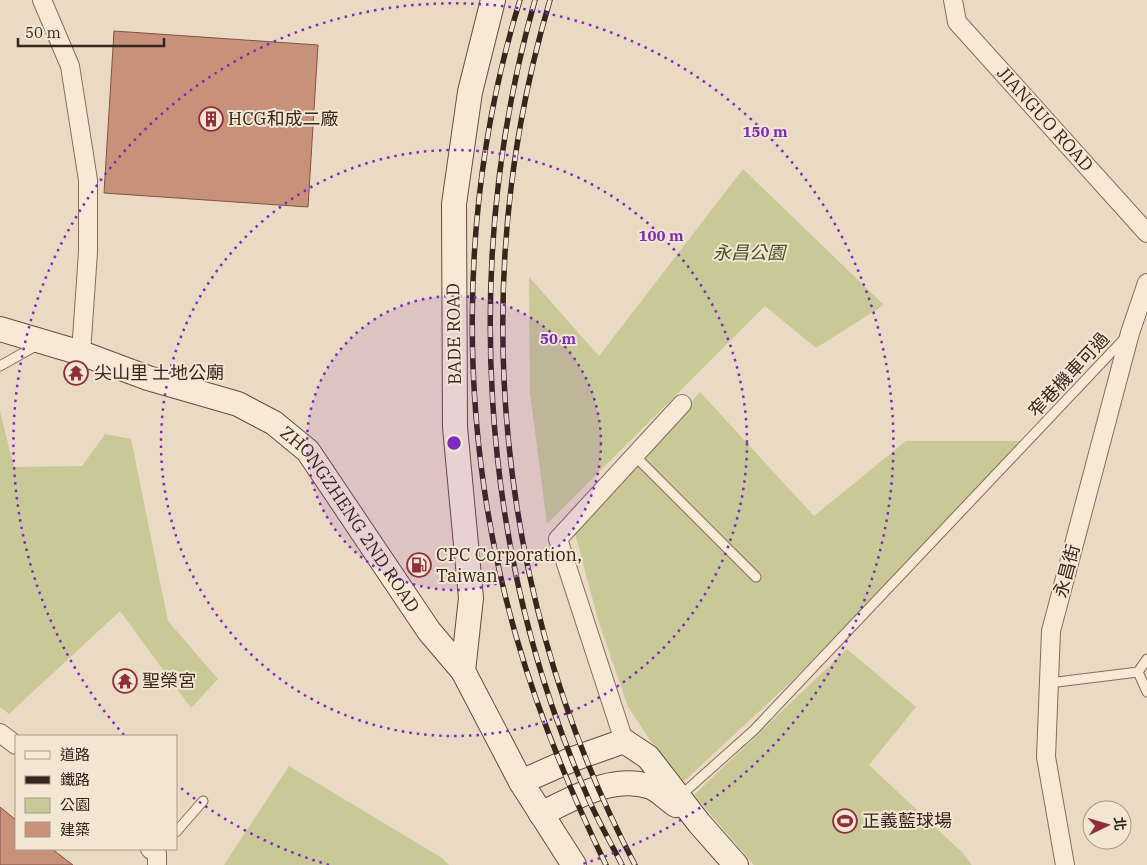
<svg xmlns="http://www.w3.org/2000/svg" width="1147" height="865" viewBox="0 0 1147 865" font-family="'IBM Plex Serif','Noto Sans TC',serif">
  <style>
    .green { fill: #c9c997 }
    .building { fill: #c8917a; stroke: #825342 }
    .lines { fill: none; stroke-linecap: round; stroke-linejoin: round }
    .lane-casing { stroke: #856c5b; stroke-width: 11 }
    .street-casing { stroke: #856c5b; stroke-width: 20 }
    .secondary-casing { stroke: #664d3e; stroke-width: 26 }
    .lane { stroke: #f7e9d5; stroke-width: 9 }
    .street { stroke: #f7e9d5; stroke-width: 18 }
    .secondary { stroke: #f7e9d5; stroke-width: 24 }
    .rail-casing { stroke: #35261e; stroke-width: 5.5 }
    .rail { stroke: #f3e6d2; stroke-width: 4; stroke-dasharray: 11; stroke-linecap: butt }
    .ring { fill: none; stroke: #7b2cbf; stroke-width: 2.5; stroke-dasharray: 2.5 5 }
    .labels { text-anchor: middle; stroke-width: 4; stroke-linejoin: round; paint-order: stroke }
    .poi-label { font-size: 18px; fill: #35261e; stroke: #f3e6d2; text-anchor: start }
    .street-label { font-size: 18px; fill: #35261e; stroke: #f3e6d2 }
    .park-label { font-size: 18px; font-style: italic; fill: #4b5026; stroke: #f3e6d2 }
    .centre { fill: #7b2cbf; stroke: #f3e6d2; stroke-width: 2.5 }
    .ring-label { font-size: 15px; text-anchor: middle; font-weight: bold; fill: #7b2cbf; stroke: #f3e6d2; stroke-width: 4; stroke-linejoin: round; paint-order: stroke }
  </style>
  <rect width="100%" height="100%" fill="#ebdac3"/>
  <path class="green" d="M 743,169 L 884,305 L 816,348 L 765,306 L 547,524 L 530,393 L 529,277 L 599,356 Z
    M 700,392 L 814,516 L 906,441 L 1023,441 L 794,679 L 680,785 L 628,707 L 597,616 L 574,529 Z
    M 0,411 L 14,467 L 82,466 L 105,434 L 131,439 L 168,621 L 218,679 L 191,708 L 120,611 L 9,714 L 0,707 Z
    M 847,649 L 916,707 L 869,765 L 963,853 L 972,865 L 754,865 L 694,795 Z
    M 289,766 L 442,858 L 449,865 L 224,865 Z"/>
  <path class="building" d="M 114,31 L 318,45 L 308,207 L 104,193 Z
    M 0,807 L 16,820 L 16,849 L 52,849 L 73,865 L 0,865 Z"/>
  <g class="lines">
    <g class="lane-casing">
      <path id="lane" d="M 0,366 L 39,344
        M 636,457 L 756,577
        M 1138,672 L 1147,659
        M 1049,683 L 1138,672 L 1147,692
        M 679,797 L 754,730 L 1124,339
        M 176,832 L 203,801"/>
    </g>
    <g class="street-casing">
      <path id="street" d="M 42,0 L 70,66 L 88,180 L 88,252 L 81,353
        M 953,0 L 957,22 L 1147,233
        M 0,733 L 16,745
        M 624,741 L 558,539 L 682,404
        M 150,849 L 157,854 L 157,865
        M 1065,865 L 1046,757 L 1051,631 L 1130,333 L 1147,283"/>
    </g>
    <g class="secondary-casing">
      <g id="secondary">
        <path id="s1" d="M 0,329 L 81,353 L 148,378 L 238,404 L 274,423 L 308,451 L 429,631 L 463,671 L 521,782 L 574,865"/>
        <path d="M 463,671 L 471,598 L 455,427 L 454,204 L 470,92 L 493,0"/>
        <path d="M 521,782 L 573,759 L 624,741 L 648,757 L 699,823 L 736,865"/>
        <path d="M 541,814 C 574,798 613,774 651,787 C 659,790 668,800 676,805"/>
      </g>
    </g>
    <use href="#lane" class="lane"/>
    <use href="#street" class="street"/>
    <use href="#secondary" class="secondary"/>
    <g class="rail-casing">
      <path id="rail" d="M 520,0 C 457,204 457,431 516,636 C 539,716 570,791 606,865
        M 535,0 C 462,257 478,548 586,793 C 596,818 610,841 622,865
        M 550,0 C 465,287 496,600 635,865"/>
    </g>
    <use href="#rail" class="rail"/>
  </g>
  <circle cx="454" cy="443" r="147" fill="#7b2cbf" fill-opacity=".12"/>
  <g class="ring">
    <circle cx="454" cy="443" r="147"/>
    <circle cx="454" cy="443" r="293"/>
    <path d="M329 865A440 440 0 0 1 177 785M124 735A440 440 0 1 1 579 865"/>
  </g>
  <defs>
    <g id="building-ring" transform="scale(1.25)"><circle r="9.5" fill="#f3e6d2" stroke="#902e3a" stroke-width="1.5"/><path d="M-4-6H4V6H1V3H-1V6H-4ZM-2.5-4.3h1.7v1.8h-1.7ZM.8-4.3h1.7v1.8H.8ZM-2.5-1h1.7V.8h-1.7ZM.8-1h1.7V.8H.8Z" fill="#902e3a"/></g>
    <g id="temple-ring" transform="scale(1.25)"><circle r="9.5" fill="#f3e6d2" stroke="#902e3a" stroke-width="1.5"/><path d="M0-6L5-2H3V0L6.5 2.5H4V6H1.5V3h-3V6H-4V2.5H-6.5L-3 0V-2H-5Z" fill="#902e3a"/></g>
    <g id="fuel-ring" transform="scale(1.25)"><circle r="9.5" fill="#f3e6d2" stroke="#902e3a" stroke-width="1.5"/><path d="M-5.5-6h7V0h2V4h1.3V-2.5L3-4.5l.8-.8L6-3V5H2.5V1h-1V6h-7ZM-4.2-4.7v3.2H.2V-4.7Z" fill="#902e3a"/></g>
    <g id="stadium-ring" transform="scale(1.25)"><circle r="9.5" fill="#f3e6d2" stroke="#902e3a" stroke-width="1.5"/><path d="M0-5a6.5 5 0 1 0 0 10a6.5 5 0 1 0 0-10ZM-3.5-1.8h7v3.6h-7Z" fill="#902e3a"/></g>
  </defs>
  <g fill-rule="evenodd">
    <use href="#building-ring" x="211" y="119"/>
    <use href="#temple-ring" x="76" y="373"/>
    <use href="#fuel-ring" x="419" y="565"/>
    <use href="#temple-ring" x="125" y="681"/>
    <use href="#stadium-ring" x="845" y="821"/>
  </g>
  <g class="labels">
    <g class="poi-label">
      <text x="228" y="125">HCG和成二廠</text>
      <text x="94" y="379">尖山里 土地公廟</text>
      <text x="436" y="561">CPC Corporation,<tspan x="436" dy="21">Taiwan</tspan></text>
      <text x="142" y="687">聖榮宮</text>
      <text x="862" y="827">正義藍球場</text>
    </g>
    <g class="street-label">
      <text transform="translate(1045 119) rotate(48)" y="6">JIANGUO ROAD</text>
      <text transform="translate(454 334) rotate(-91)" y="6">BADE ROAD</text>
      <text transform="translate(1069 375) rotate(-47)" y="6">窄巷機車可過</text>
      <text dy="6" stroke="none"><textPath href="#s1" startOffset="414">ZHONGZHENG 2ND ROAD</textPath></text>
      <text transform="translate(1067 571) rotate(-75)" y="6">永昌街</text>
    </g>
    <g class="park-label">
      <text x="749" y="259">永昌公園</text>
    </g>
  </g>
  <circle cx="454" cy="443" r="8" class="centre"/>
  <g class="ring-label">
    <text x="765" y="137">150 m</text>
    <text x="661" y="241">100 m</text>
    <text x="558" y="344">50 m</text>
  </g>
  <rect x="15" y="735" width="162" height="115" fill="#f3e6d2" stroke="#a7998a"/>
  <rect x="25" y="751" width="25" height="8" fill="#f7e9d5" stroke="#a7998a"/>
  <text x="60" y="760" font-size="15" fill="#35261e">道路</text>
  <rect x="25" y="776" width="25" height="8" fill="#35261e" stroke="#a7998a"/>
  <text x="60" y="785" font-size="15" fill="#35261e">鐵路</text>
  <rect x="25" y="798" width="25" height="15" fill="#c9c997" stroke="#a7998a"/>
  <text x="60" y="810" font-size="15" fill="#35261e">公園</text>
  <rect x="25" y="822" width="25" height="15" fill="#c8917a" stroke="#a7998a"/>
  <text x="60" y="835" font-size="15" fill="#35261e">建築</text>
  <g transform="translate(1107 825) rotate(85)"><circle r="24" fill="#f3e6d2" stroke="#a7998a"/>
  <path d="M0-4L9 19L0 12L-9 19Z" fill="#902e3a"/>
  <text y="-8" font-size="14" font-weight="bold" text-anchor="middle" fill="#35261e">北</text>
  </g>
  <path d="M18 38v8h146v-8" fill="none" stroke="#35261e" stroke-width="2.5"/>
  <text x="25" y="38" font-size="15" fill="#35261e" stroke="#f3e6d2" stroke-width="4" paint-order="stroke">50 m</text>
</svg>
